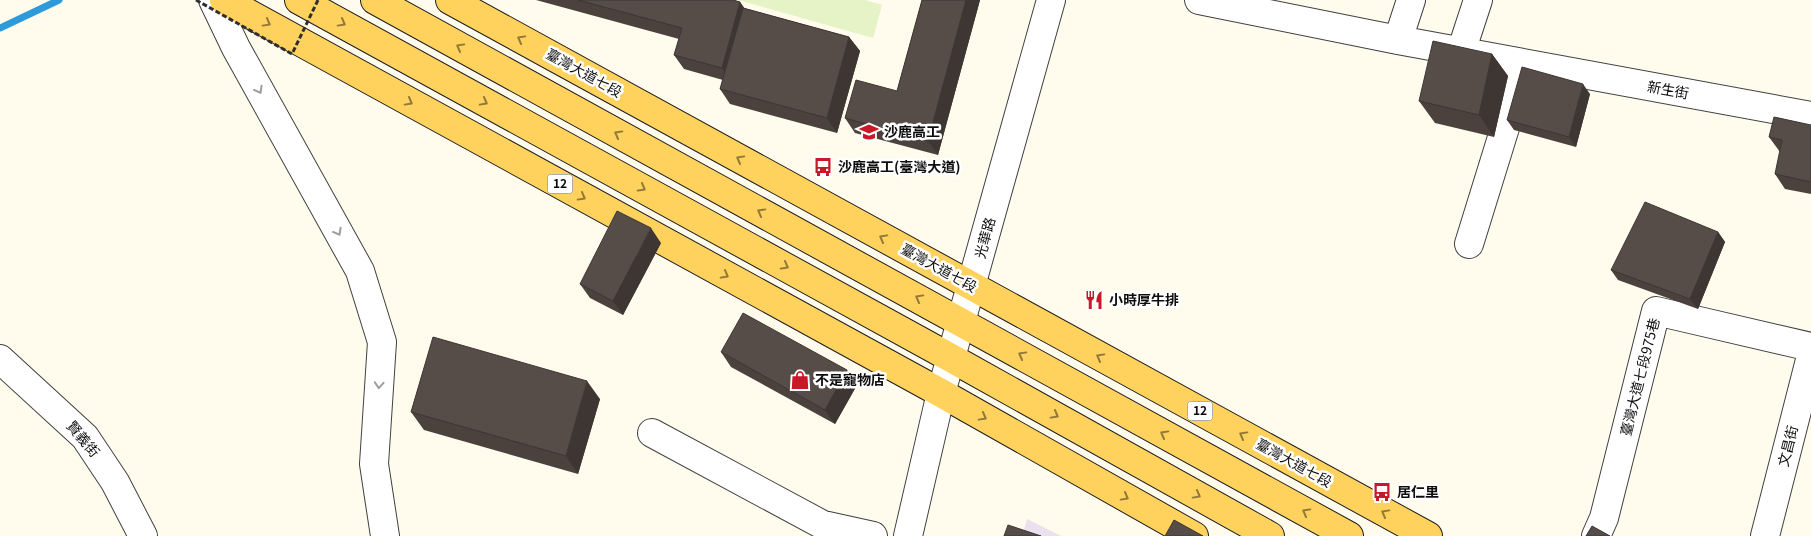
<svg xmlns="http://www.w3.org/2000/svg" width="1811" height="536" viewBox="0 0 1811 536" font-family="Georgia,'Noto Sans TC',serif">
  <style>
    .industrial { fill: #ebe0ed }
    .pitch { fill: #e5f3c6 }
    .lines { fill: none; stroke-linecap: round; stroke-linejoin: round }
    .stream { stroke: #2d9bd9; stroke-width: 7 }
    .minor-casing { stroke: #404040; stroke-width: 30 }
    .major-casing { stroke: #1e1e1e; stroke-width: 30 }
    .minor { stroke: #fff; stroke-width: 28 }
    .major { stroke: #ffd15d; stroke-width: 28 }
    .path-bridge { stroke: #2f2f2f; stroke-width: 3; stroke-dasharray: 5 2.5; stroke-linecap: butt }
    .wall { fill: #4b423e }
    .shaded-wall { fill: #3d3632 }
    .building { fill: #574d48; stroke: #3d3632 }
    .oneway { stroke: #927939 }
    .oneway2 { stroke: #9e9e9e }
    .labels { text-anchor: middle; stroke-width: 5; stroke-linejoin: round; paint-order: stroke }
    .shield { fill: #fff; stroke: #565656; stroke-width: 1 }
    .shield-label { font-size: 12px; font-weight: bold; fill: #0d0d0d }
    .street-label { font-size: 14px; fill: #0d0d0d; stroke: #fff }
    .poi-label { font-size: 14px; font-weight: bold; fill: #0d0d0d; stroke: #fff; text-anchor: start }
  </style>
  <rect width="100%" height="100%" fill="#fffbed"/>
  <path class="industrial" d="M 1027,519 L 1061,536 L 1022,536 Z"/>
  <path class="pitch" d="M 738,0 L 865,0 L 882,5 L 873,38 Z"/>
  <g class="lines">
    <path class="stream" d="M 0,28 L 59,0"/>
    <g class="minor-casing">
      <path id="minor" d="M 213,0 L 236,48 L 360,271 L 382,342 L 374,464 L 385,536
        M 1199,0 L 1398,40 L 1811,116
        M 1398,40 L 1411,0
        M 1461,52 L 1478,0
        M 1469,244 L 1521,76
        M 0,359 L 85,437 L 115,482 L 143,536
        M 652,433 L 823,525 L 873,536
        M 908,536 L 941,393 L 1051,0
        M 1596,536 L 1604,518 L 1656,311 L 1811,347
        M 1765,536 L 1811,356"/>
    </g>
    <g class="major-casing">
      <path id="major" d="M 224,0 L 941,393 L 1194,536
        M 299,0 L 951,358 L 1270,536
        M 375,0 L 1349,536
        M 450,0 L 1428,536"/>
    </g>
    <use href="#minor" class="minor"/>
    <use href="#major" class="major"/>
    <path class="path-bridge" d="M 196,0 L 292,54 L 318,0"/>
  </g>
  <path class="wall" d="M 536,0 L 733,0 L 740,2 L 744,8 L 849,37 L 860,51 L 837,133 L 730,104 L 720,89 L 723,80 L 684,69 L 674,55 L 679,39 Z
    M 922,0 L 980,0 L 938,155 L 855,133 L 845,118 L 897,91 Z
    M 1492,54 L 1508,76 L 1494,137 L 1435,123 L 1419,101 Z
    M 1590,94 L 1576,147 L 1514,130 L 1507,120 Z
    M 1811,125 L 1811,194 L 1785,189 L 1775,174 L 1780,152 L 1769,137 Z
    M 1718,232 L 1725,242 L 1698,309 L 1618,280 L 1611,270 Z
    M 661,243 L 623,315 L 590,298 L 580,284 Z
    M 721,352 L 857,385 L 835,424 L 731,367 Z
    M 600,399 L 578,474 L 424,430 L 411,412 Z"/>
  <path class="shaded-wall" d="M 966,0 L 980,0 L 938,155 L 928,141 Z
    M 740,2 L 750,16 L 732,82 L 722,68 Z
    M 849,37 L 860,51 L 837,133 L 827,118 Z
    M 1492,54 L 1508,76 L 1494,137 L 1479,115 Z
    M 1583,84 L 1590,94 L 1576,147 L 1569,137 Z
    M 651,228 L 661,243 L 623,315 L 613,301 Z
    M 1718,232 L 1725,242 L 1698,309 L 1690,299 Z
    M 847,370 L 857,385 L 835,424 L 825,410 Z
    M 587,381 L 600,399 L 578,474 L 566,456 Z"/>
  <path class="building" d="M 578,0 L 733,0 L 740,2 L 722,68 L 674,55 L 682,28 Z
    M 922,0 L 966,0 L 928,141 L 845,118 L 856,80 L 897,91 Z
    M 743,8 L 849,37 L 827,118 L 720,89 Z
    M 1433,41 L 1492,54 L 1479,115 L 1419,101 Z
    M 1522,67 L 1583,84 L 1569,137 L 1507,120 Z
    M 1774,117 L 1811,125 L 1811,182 L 1775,174 L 1782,140 L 1769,137 Z
    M 1645,202 L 1718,232 L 1690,299 L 1611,270 Z
    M 617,211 L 651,228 L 613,301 L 580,284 Z
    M 743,313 L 847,370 L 825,410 L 721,352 Z
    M 433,337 L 587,381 L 566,456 L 411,412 Z
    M 1174,520 L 1203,536 L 1165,536 Z
    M 1008,525 L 1041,536 L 1004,536 Z
    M 1592,526 L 1610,536 L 1586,536 Z"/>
  <defs><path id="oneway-chevron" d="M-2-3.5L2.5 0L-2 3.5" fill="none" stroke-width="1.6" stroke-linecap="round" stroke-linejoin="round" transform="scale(1.25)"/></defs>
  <g class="oneway">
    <use href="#oneway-chevron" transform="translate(267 23) rotate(29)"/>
    <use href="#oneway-chevron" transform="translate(342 23) rotate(29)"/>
    <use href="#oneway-chevron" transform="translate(521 39) rotate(-151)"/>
    <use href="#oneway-chevron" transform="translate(460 47) rotate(-151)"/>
    <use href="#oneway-chevron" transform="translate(409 102) rotate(29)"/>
    <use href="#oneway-chevron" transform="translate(484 102) rotate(29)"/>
    <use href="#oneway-chevron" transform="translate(618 134) rotate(-151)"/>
    <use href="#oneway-chevron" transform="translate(740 159) rotate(-151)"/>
    <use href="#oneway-chevron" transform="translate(642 188) rotate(29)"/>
    <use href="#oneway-chevron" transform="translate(582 197) rotate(29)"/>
    <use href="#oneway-chevron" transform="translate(761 212) rotate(-151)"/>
    <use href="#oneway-chevron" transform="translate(883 238) rotate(-151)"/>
    <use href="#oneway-chevron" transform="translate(785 266) rotate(29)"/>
    <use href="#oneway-chevron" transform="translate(725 275) rotate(29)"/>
    <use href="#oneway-chevron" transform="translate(919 298) rotate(-151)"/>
    <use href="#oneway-chevron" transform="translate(1022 355) rotate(-151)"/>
    <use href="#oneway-chevron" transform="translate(1100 357) rotate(-151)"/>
    <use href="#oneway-chevron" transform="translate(1055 415) rotate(29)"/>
    <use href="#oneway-chevron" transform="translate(983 417) rotate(29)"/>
    <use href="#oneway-chevron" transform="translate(1164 434) rotate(-151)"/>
    <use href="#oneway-chevron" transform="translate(1243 435) rotate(-151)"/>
    <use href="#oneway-chevron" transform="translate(1197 495) rotate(29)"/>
    <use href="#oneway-chevron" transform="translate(1125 497) rotate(29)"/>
    <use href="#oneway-chevron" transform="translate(1306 512) rotate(-151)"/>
    <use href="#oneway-chevron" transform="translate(1385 513) rotate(-151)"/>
  </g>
  <g class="oneway2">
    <use href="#oneway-chevron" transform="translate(259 90) rotate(61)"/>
    <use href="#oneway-chevron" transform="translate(338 232) rotate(61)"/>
    <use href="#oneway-chevron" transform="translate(379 385) rotate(94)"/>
  </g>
  <defs>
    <g id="school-bare" transform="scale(1.5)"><path d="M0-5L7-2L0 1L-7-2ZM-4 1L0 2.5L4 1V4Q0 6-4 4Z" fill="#c91928" stroke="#fff" stroke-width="2.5" paint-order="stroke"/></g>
    <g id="bus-bare" transform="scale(1.5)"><path d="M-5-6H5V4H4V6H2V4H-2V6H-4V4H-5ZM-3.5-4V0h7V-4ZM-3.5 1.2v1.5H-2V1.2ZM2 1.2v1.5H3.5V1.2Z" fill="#c91928" stroke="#fff" stroke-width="2.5" paint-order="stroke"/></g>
    <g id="restaurant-bare" transform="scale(1.5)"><path d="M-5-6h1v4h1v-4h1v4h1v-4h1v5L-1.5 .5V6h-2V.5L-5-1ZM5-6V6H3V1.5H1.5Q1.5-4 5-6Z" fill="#c91928" stroke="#fff" stroke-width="2.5" paint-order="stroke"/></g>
    <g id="shop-bare" transform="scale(1.5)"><path d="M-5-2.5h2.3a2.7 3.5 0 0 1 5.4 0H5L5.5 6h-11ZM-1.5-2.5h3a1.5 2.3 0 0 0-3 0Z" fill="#c91928" stroke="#fff" stroke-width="2.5" paint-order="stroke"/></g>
  </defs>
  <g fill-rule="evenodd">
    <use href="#school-bare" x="869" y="132"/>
    <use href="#bus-bare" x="823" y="167"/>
    <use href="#restaurant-bare" x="1094" y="300"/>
    <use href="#shop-bare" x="800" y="380"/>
    <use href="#bus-bare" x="1382" y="492"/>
  </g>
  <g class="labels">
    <g class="shield">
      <rect x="547.5" y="174.5" width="25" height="19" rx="4"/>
      <rect x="1187.5" y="401.5" width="25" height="19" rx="4"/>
    </g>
    <g class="shield-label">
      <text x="560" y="188">12</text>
      <text x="1200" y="415">12</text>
    </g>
    <g class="street-label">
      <text transform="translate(584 73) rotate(29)" y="5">臺灣大道七段</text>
      <text transform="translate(1668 90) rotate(10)" y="5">新生街</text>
      <text transform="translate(985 238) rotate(-75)" y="5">光華路</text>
      <text transform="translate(939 268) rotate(29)" y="5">臺灣大道七段</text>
      <text transform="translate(1640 377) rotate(-76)" y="5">臺灣大道七段975巷</text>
      <text transform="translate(83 439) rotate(50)" y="5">賢義街</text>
      <text transform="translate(1788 446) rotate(-76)" y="5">文昌街</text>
      <text transform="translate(1294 463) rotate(29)" y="5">臺灣大道七段</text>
    </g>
    <g class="poi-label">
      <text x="884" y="137">沙鹿高工</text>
      <text x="838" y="172">沙鹿高工(臺灣大道)</text>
      <text x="1109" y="305">小時厚牛排</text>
      <text x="815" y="385">不是寵物店</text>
      <text x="1397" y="497">居仁里</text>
    </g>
  </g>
</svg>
